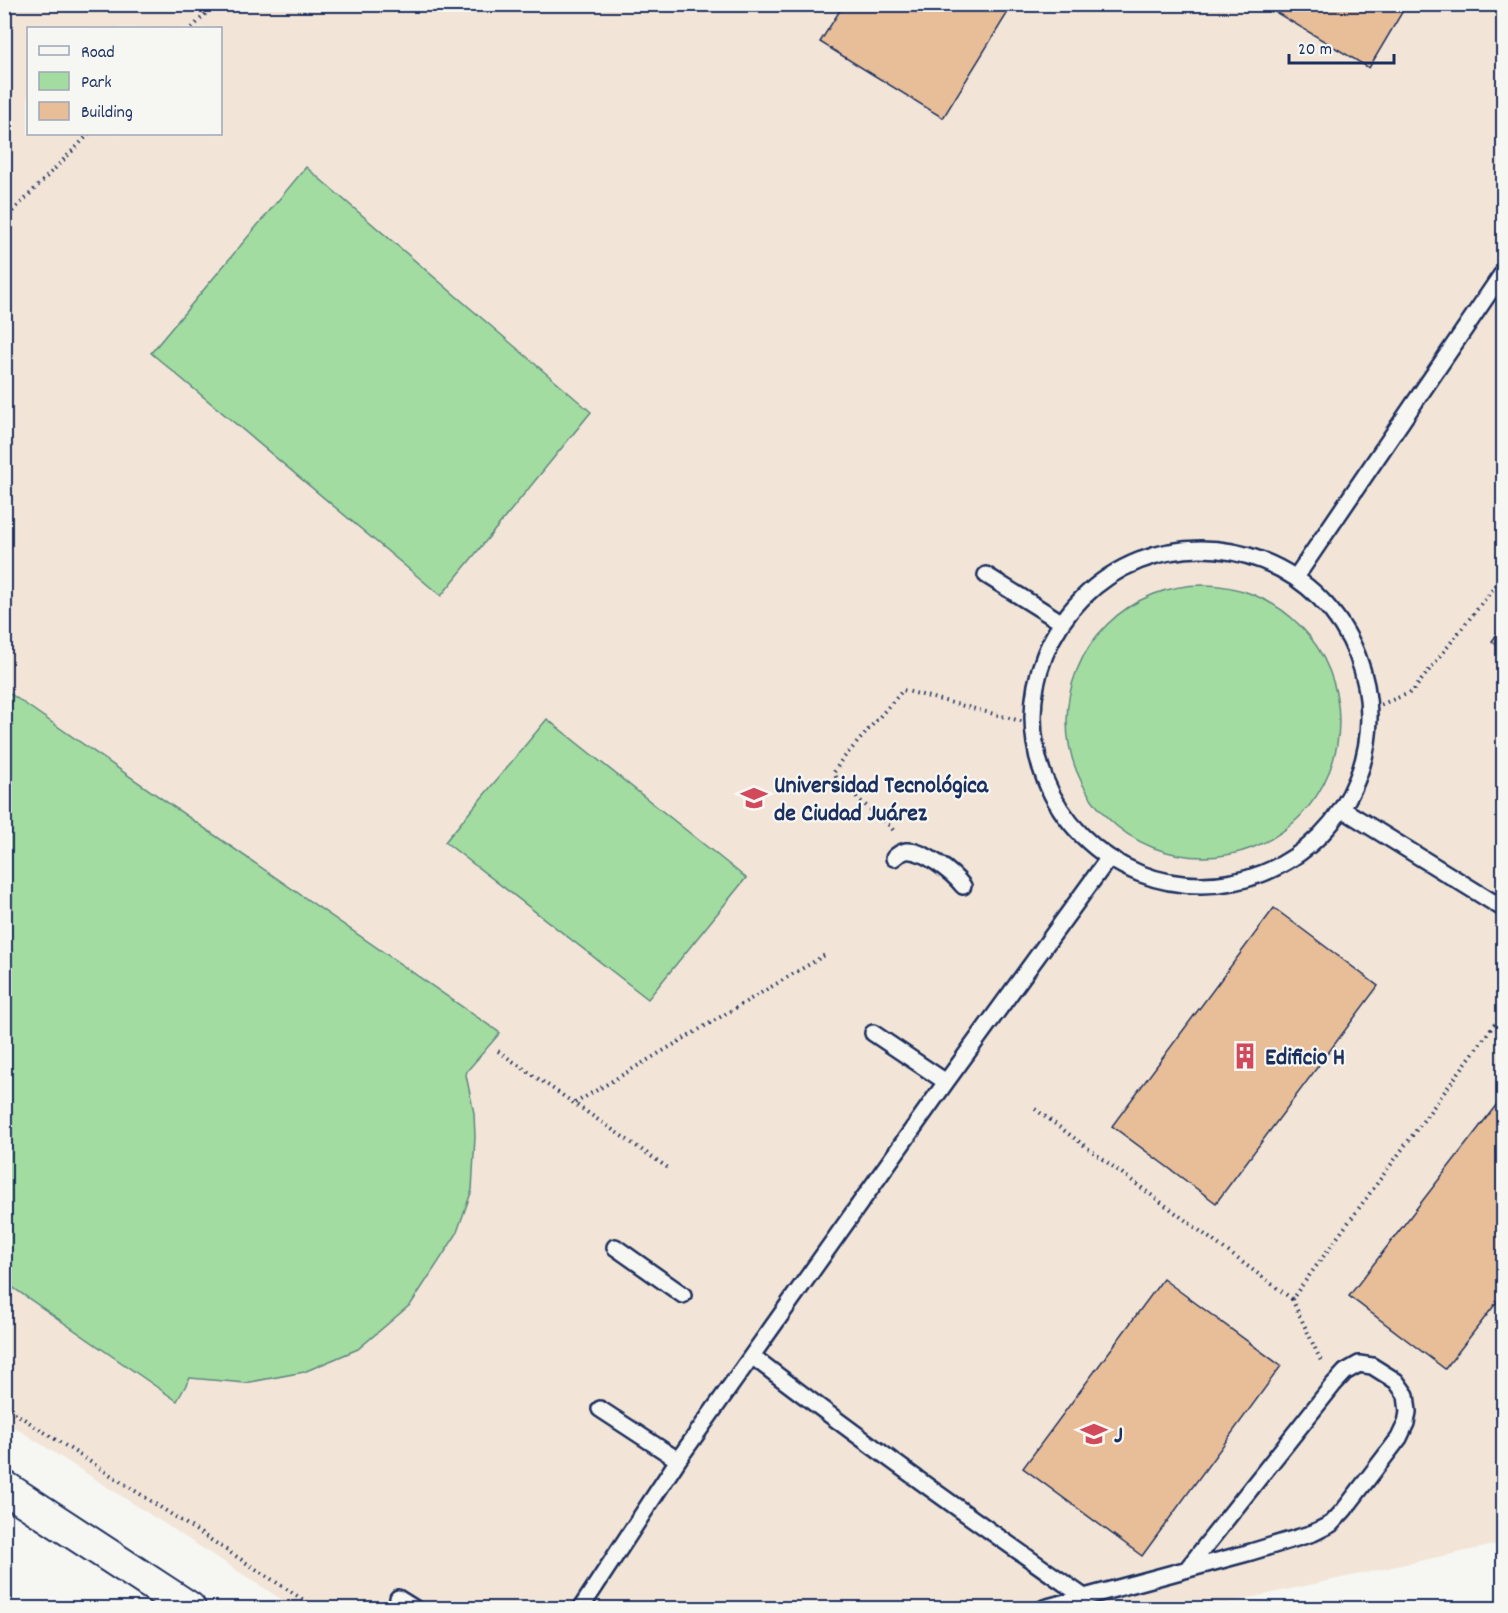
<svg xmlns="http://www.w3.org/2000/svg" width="1508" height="1613" viewBox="0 0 1508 1613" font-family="Dekko,sans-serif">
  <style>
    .built { fill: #f2e5d7; fill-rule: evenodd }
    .green { fill: #a2dca1; stroke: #5e8680; stroke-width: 1.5 }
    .building { fill: #e8be98; stroke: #1b2f5e; stroke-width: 1.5 }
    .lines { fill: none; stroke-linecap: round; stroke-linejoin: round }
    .lane-casing { stroke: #1b2f5e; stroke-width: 20 }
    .street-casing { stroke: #1b2f5e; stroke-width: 36 }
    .path { stroke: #1b2f5e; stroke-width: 4; stroke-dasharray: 1.5 4.5; stroke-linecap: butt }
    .lane { stroke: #f6f6f2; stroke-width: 15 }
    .street { stroke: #f6f6f2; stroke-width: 32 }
    .labels { text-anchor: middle; stroke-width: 4.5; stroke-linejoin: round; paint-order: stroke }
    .poi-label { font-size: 24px; font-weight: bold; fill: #1b2f5e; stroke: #f6f6f2; text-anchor: start }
  </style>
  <rect width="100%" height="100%" fill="#f6f6f2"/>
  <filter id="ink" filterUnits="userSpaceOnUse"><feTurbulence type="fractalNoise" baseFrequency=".0167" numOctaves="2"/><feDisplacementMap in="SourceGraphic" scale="12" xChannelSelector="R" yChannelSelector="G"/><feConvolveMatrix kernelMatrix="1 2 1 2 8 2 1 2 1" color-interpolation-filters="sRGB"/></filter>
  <g filter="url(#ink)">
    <path class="built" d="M 4,5 L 1503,5 L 1503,1543 L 1203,1608 L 295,1608 L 5,1421 ZM 28,28 L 220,28 L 220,134 L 28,134 Z"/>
    <path class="green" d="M 306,167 L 591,412 L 441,596 L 151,353 Z
      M1067 721a136 136 0 1 1 272 0a136 136 0 1 1-272 0Z
      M 5,690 L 500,1033 L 467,1071 L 466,1075 L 474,1113 L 475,1137 L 472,1190 L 456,1235 L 411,1304 L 358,1349 L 304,1372 L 245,1383 L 190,1378 L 177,1401 L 5,1282 Z
      M 547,719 L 746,878 L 648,999 L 445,842 Z"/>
    <path class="building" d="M 844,4 L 1013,4 L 943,118 L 820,42 Z
      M 1262,4 L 1407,4 L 1369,68 Z
      M 1504,625 L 1504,650 L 1492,641 Z
      M 1274,908 L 1378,986 L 1216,1203 L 1112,1126 Z
      M 1504,1095 L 1504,1293 L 1445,1369 L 1349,1296 Z
      M 1163,1279 L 1281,1366 L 1142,1556 L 1023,1468 Z"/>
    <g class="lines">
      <g class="lane-casing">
        <path id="lane" d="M1033 717a168 168 0 1 1 336 0a168 168 0 1 1-336 0Z
          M 986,575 L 1061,622
          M 1296,577 L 1504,271
          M 1342,809 L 1504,909
          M 894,858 C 897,855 902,852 906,851 C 923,849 953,873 963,886
          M 873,1033 L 946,1082
          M 615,1247 L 683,1295
          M 752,1356 C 861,1440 972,1519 1084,1597
          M 600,1409 L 678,1460
          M 398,1598 L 414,1608
          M 581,1608 L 678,1460 L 946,1082 L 1108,859
          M 1044,1608 L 1251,1552 L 1313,1533 L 1331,1524 L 1344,1510 L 1399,1438 L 1406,1423 L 1408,1412 L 1406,1395 L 1396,1381 L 1372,1366 L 1359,1364 L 1345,1372 L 1333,1385 L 1187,1569"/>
      </g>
      <g class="street-casing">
        <path id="street" d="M 4,1487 L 189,1608"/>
      </g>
      <path class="path" d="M 192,28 L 215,4
        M 4,220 L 89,134
        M 1370,709 L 1412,692 L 1504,575
        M 893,830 L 890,826 L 838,782 L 834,772 L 841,761 L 903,690 L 1032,724
        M 498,1051 L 671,1170
        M 575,1103 L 825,955
        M 1035,1109 L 1292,1299 L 1504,1011
        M 1292,1299 L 1321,1361
        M 4,1406 L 316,1608"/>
      <use href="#lane" class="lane"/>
      <use href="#street" class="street"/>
    </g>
  </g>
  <defs>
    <g id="university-bare" transform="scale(2.07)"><path d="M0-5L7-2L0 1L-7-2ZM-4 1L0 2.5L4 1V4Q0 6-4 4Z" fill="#d1495b" stroke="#f6f6f2" stroke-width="2.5" paint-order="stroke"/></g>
    <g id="building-bare" transform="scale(2.07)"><path d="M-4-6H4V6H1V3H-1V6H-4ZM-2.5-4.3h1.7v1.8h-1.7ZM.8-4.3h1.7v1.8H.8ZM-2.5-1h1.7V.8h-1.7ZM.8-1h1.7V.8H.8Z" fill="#d1495b" stroke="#f6f6f2" stroke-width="2.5" paint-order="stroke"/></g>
  </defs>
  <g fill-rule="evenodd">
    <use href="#university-bare" x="754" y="798"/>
    <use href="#building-bare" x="1245" y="1056"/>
    <use href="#university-bare" x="1094" y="1434"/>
  </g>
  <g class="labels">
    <g class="poi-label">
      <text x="774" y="792">Universidad Tecnológica<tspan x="774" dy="28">de Ciudad Juárez</tspan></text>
      <text x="1265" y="1064">Edificio H</text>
      <text x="1114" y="1442">J</text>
    </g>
  </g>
  <rect width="1508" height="1613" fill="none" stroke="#f6f6f2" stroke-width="24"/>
  <rect x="12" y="12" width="1484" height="1589" fill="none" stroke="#1b2f5e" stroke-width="2" filter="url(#ink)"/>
  <rect x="27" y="27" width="195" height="108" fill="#f6f6f2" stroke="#9ea6b7" stroke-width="1.5"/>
  <rect x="39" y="46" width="30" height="9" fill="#f6f6f2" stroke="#9ea6b7" stroke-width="1.5"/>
  <text x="81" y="57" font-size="18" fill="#1b2f5e">Road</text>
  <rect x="39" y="72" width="30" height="18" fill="#a2dca1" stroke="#9ea6b7" stroke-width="1.5"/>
  <text x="81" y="87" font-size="18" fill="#1b2f5e">Park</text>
  <rect x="39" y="102" width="30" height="18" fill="#e8be98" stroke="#9ea6b7" stroke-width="1.5"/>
  <text x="81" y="117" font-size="18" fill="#1b2f5e">Building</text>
  <path d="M1289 54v9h105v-9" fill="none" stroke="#1b2f5e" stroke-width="3"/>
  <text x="1298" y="54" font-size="18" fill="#1b2f5e" stroke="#f6f6f2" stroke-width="4.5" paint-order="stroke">20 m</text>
</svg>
